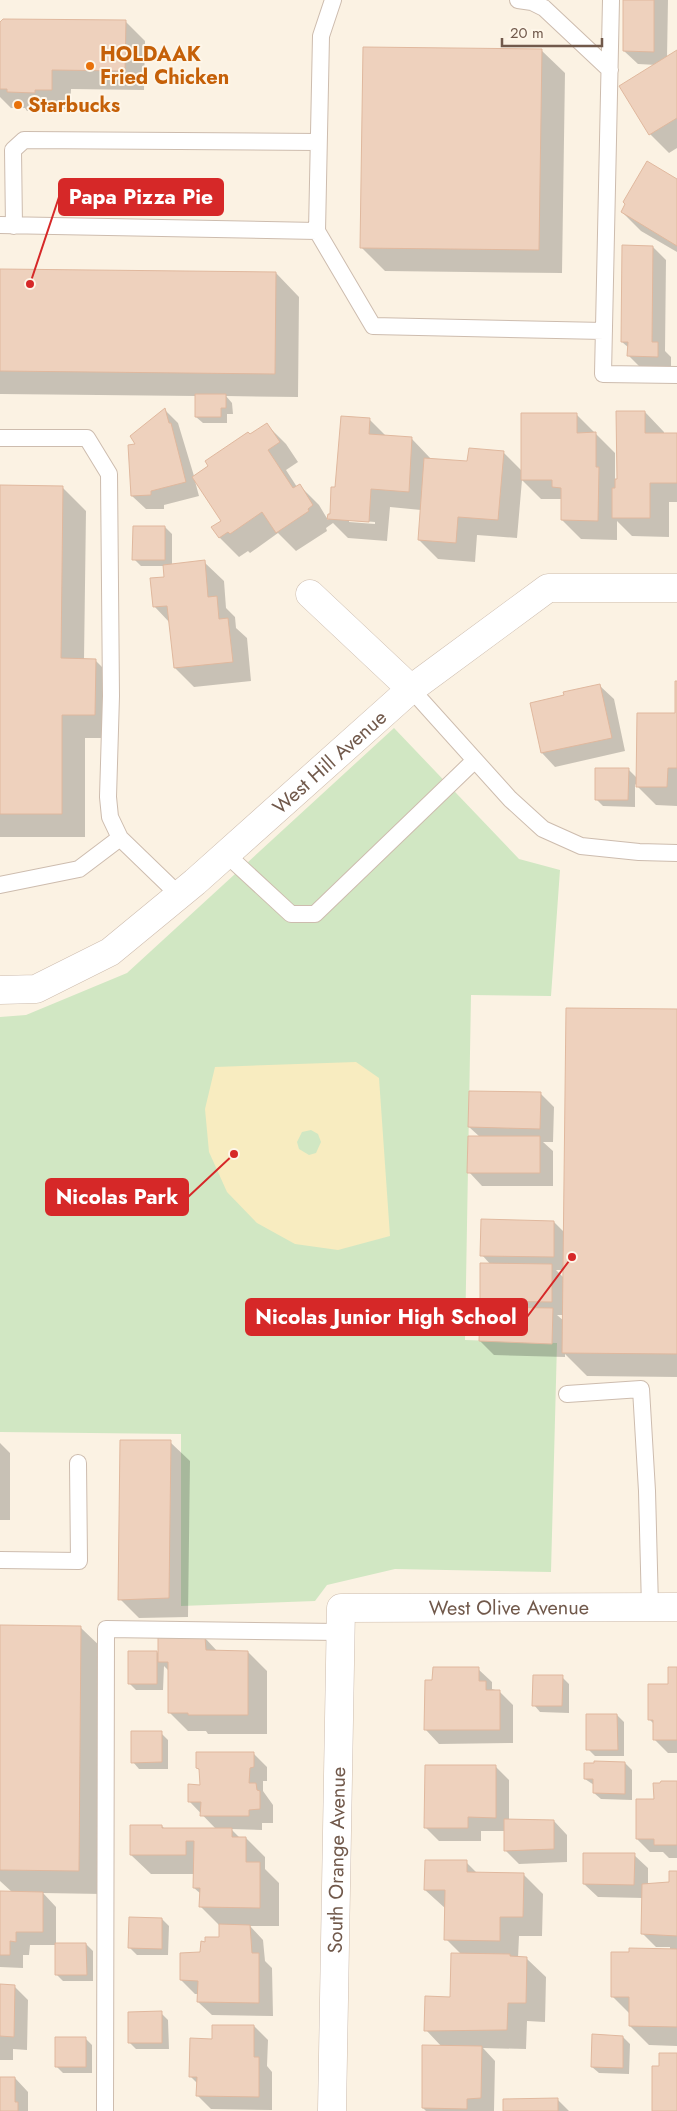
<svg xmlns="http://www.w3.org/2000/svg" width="677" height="2111" viewBox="0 0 677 2111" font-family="Jost,sans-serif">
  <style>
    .green { fill: #d1e7c3 }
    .sand { fill: #f8ecc0; fill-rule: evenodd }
    .shadow { fill: #0003; fill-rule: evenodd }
    .building { fill: #eed1bd; stroke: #e0b89e }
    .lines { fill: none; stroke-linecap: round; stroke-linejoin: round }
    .service-casing { stroke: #cdbcae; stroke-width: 18 }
    .minor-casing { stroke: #cdbcae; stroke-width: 29 }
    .service { stroke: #fff; stroke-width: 16 }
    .minor { stroke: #fff; stroke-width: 28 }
    .food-dot { fill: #e8710a; stroke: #fef6e9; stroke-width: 2 }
    .labels { text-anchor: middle; stroke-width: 4; stroke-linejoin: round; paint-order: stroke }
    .food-label { font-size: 20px; font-weight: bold; fill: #c56008; stroke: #fef6e9; text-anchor: start }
    .street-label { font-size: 20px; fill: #71594b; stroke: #fef6e9 }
    .leader { fill: none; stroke: #d62828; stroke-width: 2 }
    .callout-dot { fill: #d62828; stroke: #fef6e9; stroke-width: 2 }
    .callout { fill: #d62828; stroke: #d62828; stroke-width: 2 }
    .callout-label { font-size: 21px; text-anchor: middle; font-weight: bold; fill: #fff }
  </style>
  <rect width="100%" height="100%" fill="#fbf2e3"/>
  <path class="green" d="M 394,728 L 519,859 L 560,870 L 551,996 L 471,995 L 465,1340 L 557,1343 L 551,1572 L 395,1569 L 327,1585 L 315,1601 L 181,1606 L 181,1434 L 0,1432 L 0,1017 L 26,1015 L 127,973 Z"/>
  <path class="sand" d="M 356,1062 L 379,1078 L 390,1236 L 338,1250 L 295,1244 L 257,1223 L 227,1192 L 209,1152 L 205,1109 L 215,1067 ZM 311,1130 L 318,1134 L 321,1142 L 316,1153 L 309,1155 L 299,1149 L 297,1142 L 302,1132 Z"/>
  <path class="shadow" d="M 625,0 L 668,0 L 667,58 L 677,52 L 677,148 L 669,153 L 650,134 L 657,65 L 638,64 L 624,51 Z
    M 126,22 L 145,41 L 144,90 L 71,89 L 70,109 L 54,109 L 54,111 L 27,111 L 25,108 L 11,108 L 0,97 L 0,24 Z
    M 541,50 L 565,73 L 562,273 L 385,271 L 361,247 Z
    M 677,181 L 677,252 L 641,231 L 622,212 Z
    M 653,247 L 666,260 L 665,351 L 671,357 L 671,370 L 642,369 L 629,356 L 629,348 L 622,342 Z
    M 0,270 L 276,273 L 299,297 L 298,397 L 226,396 L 232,403 L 233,414 L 227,414 L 227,423 L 203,423 L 196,417 L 196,396 L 0,394 Z
    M 165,410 L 178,423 L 194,476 L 266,424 L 286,444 L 298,462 L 286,470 L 297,487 L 300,486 L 319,505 L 328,520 L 336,489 L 370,420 L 387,437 L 412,439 L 431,459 L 469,462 L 503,452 L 522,471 L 576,414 L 615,453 L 615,480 L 619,480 L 645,412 L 664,432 L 664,434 L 677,434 L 677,502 L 669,502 L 669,537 L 632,536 L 617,521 L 617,540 L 581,539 L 562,520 L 562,499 L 541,499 L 522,480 L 517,538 L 477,535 L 475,562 L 438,559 L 419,540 L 421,510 L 390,507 L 387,541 L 348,538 L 333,523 L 326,528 L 327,531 L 296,551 L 278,533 L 250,553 L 248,551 L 239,557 L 220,538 L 213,528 L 222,521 L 195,481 L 199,496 L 164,505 L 164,509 L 146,509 L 132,496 L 137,445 ZM 349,520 L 375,522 L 375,524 L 349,522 Z
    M 0,487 L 62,487 L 86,511 L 84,660 L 95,660 L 119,684 L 118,738 L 85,738 L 85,837 L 0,837 Z
    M 165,527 L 172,534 L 172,565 L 204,562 L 224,581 L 226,608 L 235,617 L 236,628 L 247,638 L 251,681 L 194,687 L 175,668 L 170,623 L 154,606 L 166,578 L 164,566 L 141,566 L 134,559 Z
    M 677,683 L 677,806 L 656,805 L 635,784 L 635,807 L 603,806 L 596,799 L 628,769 L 637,778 L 676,714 Z
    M 600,686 L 614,699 L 625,751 L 555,767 L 542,753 L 531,704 Z
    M 677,1011 L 677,1377 L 587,1376 L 565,1354 L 565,1357 L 494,1355 L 480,1341 L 489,1308 L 481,1301 L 491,1265 L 482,1255 L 554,1222 L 565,1233 ZM 556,1270 L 564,1270 L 564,1278 ZM 557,1315 L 564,1315 L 564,1321 Z
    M 540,1093 L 554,1107 L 553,1142 L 543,1142 L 553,1151 L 553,1186 L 482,1186 L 469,1172 L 480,1137 L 469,1127 Z
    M 170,1442 L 190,1461 L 188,1617 L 139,1618 L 120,1599 Z
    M 0,1443 L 10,1453 L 10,1520 L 0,1520 Z
    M 0,1626 L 80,1627 L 104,1650 L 102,1894 L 43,1893 L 56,1907 L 56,1944 L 86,1944 L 93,1951 L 93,1981 L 63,1981 L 56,1974 L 56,1945 L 30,1945 L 29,1955 L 23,1955 L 23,1968 L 0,1967 L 0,1892 L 12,1892 L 0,1881 Z
    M 205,1638 L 218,1652 L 248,1652 L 267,1671 L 267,1734 L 208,1734 L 206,1731 L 188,1731 L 169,1712 L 169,1671 L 164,1666 L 163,1690 L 136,1690 L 129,1683 L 157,1652 L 160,1655 Z
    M 478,1669 L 492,1682 L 492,1689 L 499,1691 L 513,1705 L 513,1743 L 439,1744 L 426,1730 Z
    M 677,1669 L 677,1753 L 668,1753 L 654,1739 L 654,1724 L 649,1719 Z
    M 562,1677 L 569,1684 L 569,1713 L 540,1712 L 534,1705 Z
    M 617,1715 L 624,1722 L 624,1756 L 595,1756 L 588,1749 Z
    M 161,1733 L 168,1740 L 168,1769 L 139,1769 L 133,1762 Z
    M 254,1754 L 267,1767 L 267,1781 L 263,1781 L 263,1791 L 273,1805 L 273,1823 L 262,1823 L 262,1830 L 231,1829 L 240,1838 L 246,1838 L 265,1857 L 265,1869 L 279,1883 L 279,1926 L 250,1926 L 263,1940 L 265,1961 L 272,1968 L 273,2016 L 212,2015 L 198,2002 L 199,1994 L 195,1994 L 181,1980 L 206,1943 L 220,1939 L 220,1926 L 201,1907 L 201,1894 L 194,1888 L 194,1874 L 151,1874 L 131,1855 L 162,1826 L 165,1829 L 216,1829 L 189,1801 L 201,1786 L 201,1771 L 197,1768 Z
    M 625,1763 L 632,1770 L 632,1800 L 601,1799 L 594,1793 L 594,1785 L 585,1779 Z
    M 496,1767 L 509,1780 L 509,1820 L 554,1821 L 567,1835 L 567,1862 L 519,1864 L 505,1850 L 505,1831 L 481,1831 L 481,1841 L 439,1841 L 425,1827 Z
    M 677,1782 L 677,1858 L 669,1858 L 663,1852 L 650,1852 L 637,1839 L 656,1800 Z
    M 634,1855 L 648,1868 L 648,1885 L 670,1883 L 677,1873 L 677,2046 L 649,2045 L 630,2026 L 630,2014 L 612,1996 L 670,1950 L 670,1947 L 656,1947 L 642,1933 L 643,1898 L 598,1897 L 584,1884 Z
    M 466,1862 L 478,1874 L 523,1874 L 543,1894 L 542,1936 L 519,1936 L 518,1958 L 526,1958 L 546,1977 L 545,2022 L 527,2021 L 526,2049 L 483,2048 L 495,2061 L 494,2111 L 426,2111 L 423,2108 L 442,2047 L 426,2030 L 451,1998 L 461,1954 L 446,1939 L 446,1909 L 425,1890 Z
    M 162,1919 L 169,1926 L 168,1955 L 137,1955 L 130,1948 Z
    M 0,1986 L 14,1986 L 28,2000 L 27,2050 L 13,2049 L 13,2060 L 0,2060 Z
    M 161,2013 L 168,2020 L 169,2049 L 136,2049 L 129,2042 Z
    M 254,2026 L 268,2040 L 267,2066 L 272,2072 L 272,2110 L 211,2109 L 198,2096 L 198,2084 L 190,2076 L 213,2040 Z
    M 623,2037 L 630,2044 L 629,2074 L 599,2073 L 592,2067 Z
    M 85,2038 L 92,2045 L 92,2073 L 63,2073 L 56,2066 Z
    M 0,2078 L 15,2078 L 28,2092 L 28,2111 L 0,2111 Z
    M 557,2099 L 569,2111 L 504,2111 Z"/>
  <path class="building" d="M 623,0 L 654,0 L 654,52 L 623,51 Z
    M 3,19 L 126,20 L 125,71 L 52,70 L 52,90 L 35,90 L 35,93 L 7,92 L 7,89 L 0,89 L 0,22 Z
    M 363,47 L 542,49 L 539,250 L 360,248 Z
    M 677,50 L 677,118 L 649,135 L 619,86 Z
    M 647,161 L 677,179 L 677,246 L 621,212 L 625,204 L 623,202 Z
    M 622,245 L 653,246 L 652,342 L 658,342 L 658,357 L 627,356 L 628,342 L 621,342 Z
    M 0,269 L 276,272 L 275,374 L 0,371 Z
    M 195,394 L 226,394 L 226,408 L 221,408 L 221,417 L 195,417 Z
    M 165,408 L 169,423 L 171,423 L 186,482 L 151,491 L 151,495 L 131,496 L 128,445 L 135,444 L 130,436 Z
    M 616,411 L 645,411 L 645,433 L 677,433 L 677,483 L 650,483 L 650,518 L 612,518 L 612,488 L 615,488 L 615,479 L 617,479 Z
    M 521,413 L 577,413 L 577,433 L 596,432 L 596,467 L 599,467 L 598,521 L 561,520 L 561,488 L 552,487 L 552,480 L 521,480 Z
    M 341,416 L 370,418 L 369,434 L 412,437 L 409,492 L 371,489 L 369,522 L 327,519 L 328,514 L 330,514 L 331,487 L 335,487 Z
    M 267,423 L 280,442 L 268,450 L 293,488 L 300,484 L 313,505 L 308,509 L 309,511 L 276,533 L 262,512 L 230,534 L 228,532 L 219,538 L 211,527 L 221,521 L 192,477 L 208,466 L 205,461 L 248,432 L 250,434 Z
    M 469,448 L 504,451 L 498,520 L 458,517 L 456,543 L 418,540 L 424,458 L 467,461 Z
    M 0,485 L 63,486 L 61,658 L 96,659 L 95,715 L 62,715 L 62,814 L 0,814 Z
    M 133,526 L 165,526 L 165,560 L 132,560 Z
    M 205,560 L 208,597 L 217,596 L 219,619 L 228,618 L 233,662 L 174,668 L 167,606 L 153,607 L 150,578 L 164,577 L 163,565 Z
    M 675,681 L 677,681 L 677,768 L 668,768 L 667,787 L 636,787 L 637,713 L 675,713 Z
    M 600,684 L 612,738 L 541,753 L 530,703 L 564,695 L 563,692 Z
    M 595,768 L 629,768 L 628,800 L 595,800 Z
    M 566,1008 L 677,1009 L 677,1354 L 562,1353 Z
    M 469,1091 L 541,1092 L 540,1129 L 468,1127 Z
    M 468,1136 L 540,1136 L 540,1173 L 467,1173 Z
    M 481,1219 L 554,1221 L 554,1257 L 480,1256 Z
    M 480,1263 L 552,1264 L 552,1302 L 480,1301 Z
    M 480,1307 L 553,1308 L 552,1344 L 479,1341 Z
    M 120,1440 L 171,1440 L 169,1598 L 118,1600 Z
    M 0,1625 L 81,1626 L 79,1871 L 0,1870 Z
    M 158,1637 L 205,1637 L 206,1650 L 248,1651 L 248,1715 L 188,1715 L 188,1713 L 168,1713 L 168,1662 L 158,1662 Z
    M 128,1651 L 157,1651 L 157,1684 L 128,1684 Z
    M 433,1667 L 479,1667 L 479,1681 L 486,1681 L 486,1690 L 500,1690 L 500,1730 L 424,1730 L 425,1680 L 432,1680 Z
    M 668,1667 L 677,1667 L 677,1740 L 653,1740 L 653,1720 L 648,1720 L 648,1684 L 668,1684 Z
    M 533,1675 L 563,1675 L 562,1706 L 532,1706 Z
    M 586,1714 L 617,1714 L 618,1750 L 586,1750 Z
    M 131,1731 L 162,1731 L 162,1762 L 131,1763 Z
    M 196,1752 L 254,1752 L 254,1767 L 250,1768 L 249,1783 L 256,1783 L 257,1790 L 260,1791 L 260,1809 L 249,1810 L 249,1816 L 200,1816 L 201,1802 L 188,1802 L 188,1784 L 200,1785 L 199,1769 L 196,1768 Z
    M 594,1761 L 625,1762 L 625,1794 L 593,1793 L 593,1779 L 584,1779 L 584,1763 L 594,1763 Z
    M 425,1765 L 496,1765 L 496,1818 L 468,1817 L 468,1828 L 424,1828 Z
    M 661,1781 L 677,1781 L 677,1845 L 654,1845 L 654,1839 L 636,1839 L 636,1799 L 654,1799 L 653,1783 L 660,1783 Z
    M 504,1819 L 554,1820 L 554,1849 L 504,1851 Z
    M 130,1825 L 162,1825 L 162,1828 L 232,1828 L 232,1837 L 246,1837 L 246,1862 L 260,1862 L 260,1908 L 199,1907 L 200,1888 L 193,1888 L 194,1841 L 186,1841 L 186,1855 L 130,1855 Z
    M 583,1853 L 635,1853 L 634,1885 L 583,1884 Z
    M 425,1860 L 467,1860 L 467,1872 L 524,1873 L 523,1917 L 500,1917 L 500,1941 L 444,1940 L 445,1890 L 424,1890 Z
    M 669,1871 L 677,1871 L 677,1936 L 641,1934 L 642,1884 L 669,1882 Z
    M 0,1891 L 43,1892 L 43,1932 L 16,1932 L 16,1942 L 10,1941 L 10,1955 L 0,1955 Z
    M 129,1917 L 162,1918 L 162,1949 L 128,1948 Z
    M 219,1924 L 250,1925 L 252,1953 L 259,1953 L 259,2003 L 197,2002 L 198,1981 L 180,1980 L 180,1953 L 200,1952 L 201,1941 L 205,1942 L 205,1937 L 219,1937 Z
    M 55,1943 L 86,1943 L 87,1975 L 55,1975 Z
    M 629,1948 L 677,1949 L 677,2027 L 629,2026 L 629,1997 L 611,1997 L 611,1952 L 629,1952 Z
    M 451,1953 L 510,1954 L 510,1956 L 527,1957 L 526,2003 L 508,2003 L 507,2030 L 424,2031 L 425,1996 L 450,1997 Z
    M 0,1984 L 15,1985 L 14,2037 L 0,2036 Z
    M 162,2011 L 162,2043 L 128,2043 L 128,2012 Z
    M 212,2025 L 254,2025 L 254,2057 L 259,2057 L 259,2097 L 196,2096 L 197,2077 L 189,2077 L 190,2038 L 212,2039 Z
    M 592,2034 L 623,2036 L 623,2068 L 591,2067 Z
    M 55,2037 L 86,2037 L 86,2067 L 55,2067 Z
    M 422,2045 L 482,2046 L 481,2098 L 467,2099 L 467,2109 L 422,2108 Z
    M 659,2053 L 677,2053 L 677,2111 L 652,2111 L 652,2066 L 659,2066 Z
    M 0,2077 L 15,2077 L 15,2102 L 18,2102 L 18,2111 L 0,2111 Z
    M 558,2098 L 558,2111 L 503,2111 L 503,2099 Z"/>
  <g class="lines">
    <g class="service-casing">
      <path id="service" d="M 518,0 L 532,2 L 544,8 L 610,70
        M 611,0 L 603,374 L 677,375
        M 0,225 L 317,231 L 321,36 L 333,0
        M 14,226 L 13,150 L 24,140 L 318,142
        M 317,231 L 373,326 L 604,331
        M 0,438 L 87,438 L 109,474 L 111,696 L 108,797 L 110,817 L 120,838 L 179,895
        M 411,689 L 510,799 L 543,829 L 581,846 L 639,852 L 677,853
        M 226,854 L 291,914 L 315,914 L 475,760
        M 0,885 L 79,869 L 120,838
        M 567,1394 L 641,1389 L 647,1491 L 650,1607
        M 0,1560 L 79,1561 L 78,1463
        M 105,2111 L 106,1629 L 340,1632"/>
    </g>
    <g class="minor-casing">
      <g id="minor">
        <path d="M 310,594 L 411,689"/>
        <path id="s1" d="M 0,990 L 36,989 L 110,952 L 195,882 L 411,689 L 548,588 L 677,588"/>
        <path id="s2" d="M 332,2111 L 341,1608 L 677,1607"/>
      </g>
    </g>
    <use href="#service" class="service"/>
    <use href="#minor" class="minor"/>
  </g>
  <g class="food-dot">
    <circle cx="90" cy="66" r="5"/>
    <circle cx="18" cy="105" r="5"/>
  </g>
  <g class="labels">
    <g class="food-label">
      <text x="100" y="61">HOLDAAK<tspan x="100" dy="23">Fried Chicken</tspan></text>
      <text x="28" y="112">Starbucks</text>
    </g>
    <g class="street-label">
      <text dy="7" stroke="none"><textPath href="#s1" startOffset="409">West Hill Avenue</textPath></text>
      <text dy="7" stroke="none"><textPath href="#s2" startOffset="671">West Olive Avenue</textPath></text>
      <text dy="7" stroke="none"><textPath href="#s2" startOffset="251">South Orange Avenue</textPath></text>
    </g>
  </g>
  <path class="leader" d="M30 284L59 197M234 1154L188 1197M572 1257L527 1317"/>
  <g class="callout-dot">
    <circle cx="30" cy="284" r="5"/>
    <circle cx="234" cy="1154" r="5"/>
    <circle cx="572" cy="1257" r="5"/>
  </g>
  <g class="callout">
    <rect x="59" y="179" width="164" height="36" rx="5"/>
    <rect x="46" y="1179" width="142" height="36" rx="5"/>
    <rect x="246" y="1299" width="281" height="36" rx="5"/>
  </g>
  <g class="callout-label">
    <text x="141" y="204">Papa Pizza Pie</text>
    <text x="117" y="1204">Nicolas Park</text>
    <text x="386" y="1324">Nicolas Junior High School</text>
  </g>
  <path d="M502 38v8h100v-8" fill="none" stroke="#71594b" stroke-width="2.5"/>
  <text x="510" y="38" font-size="15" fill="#71594b" stroke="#fef6e9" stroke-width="4" paint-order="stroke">20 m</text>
</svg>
